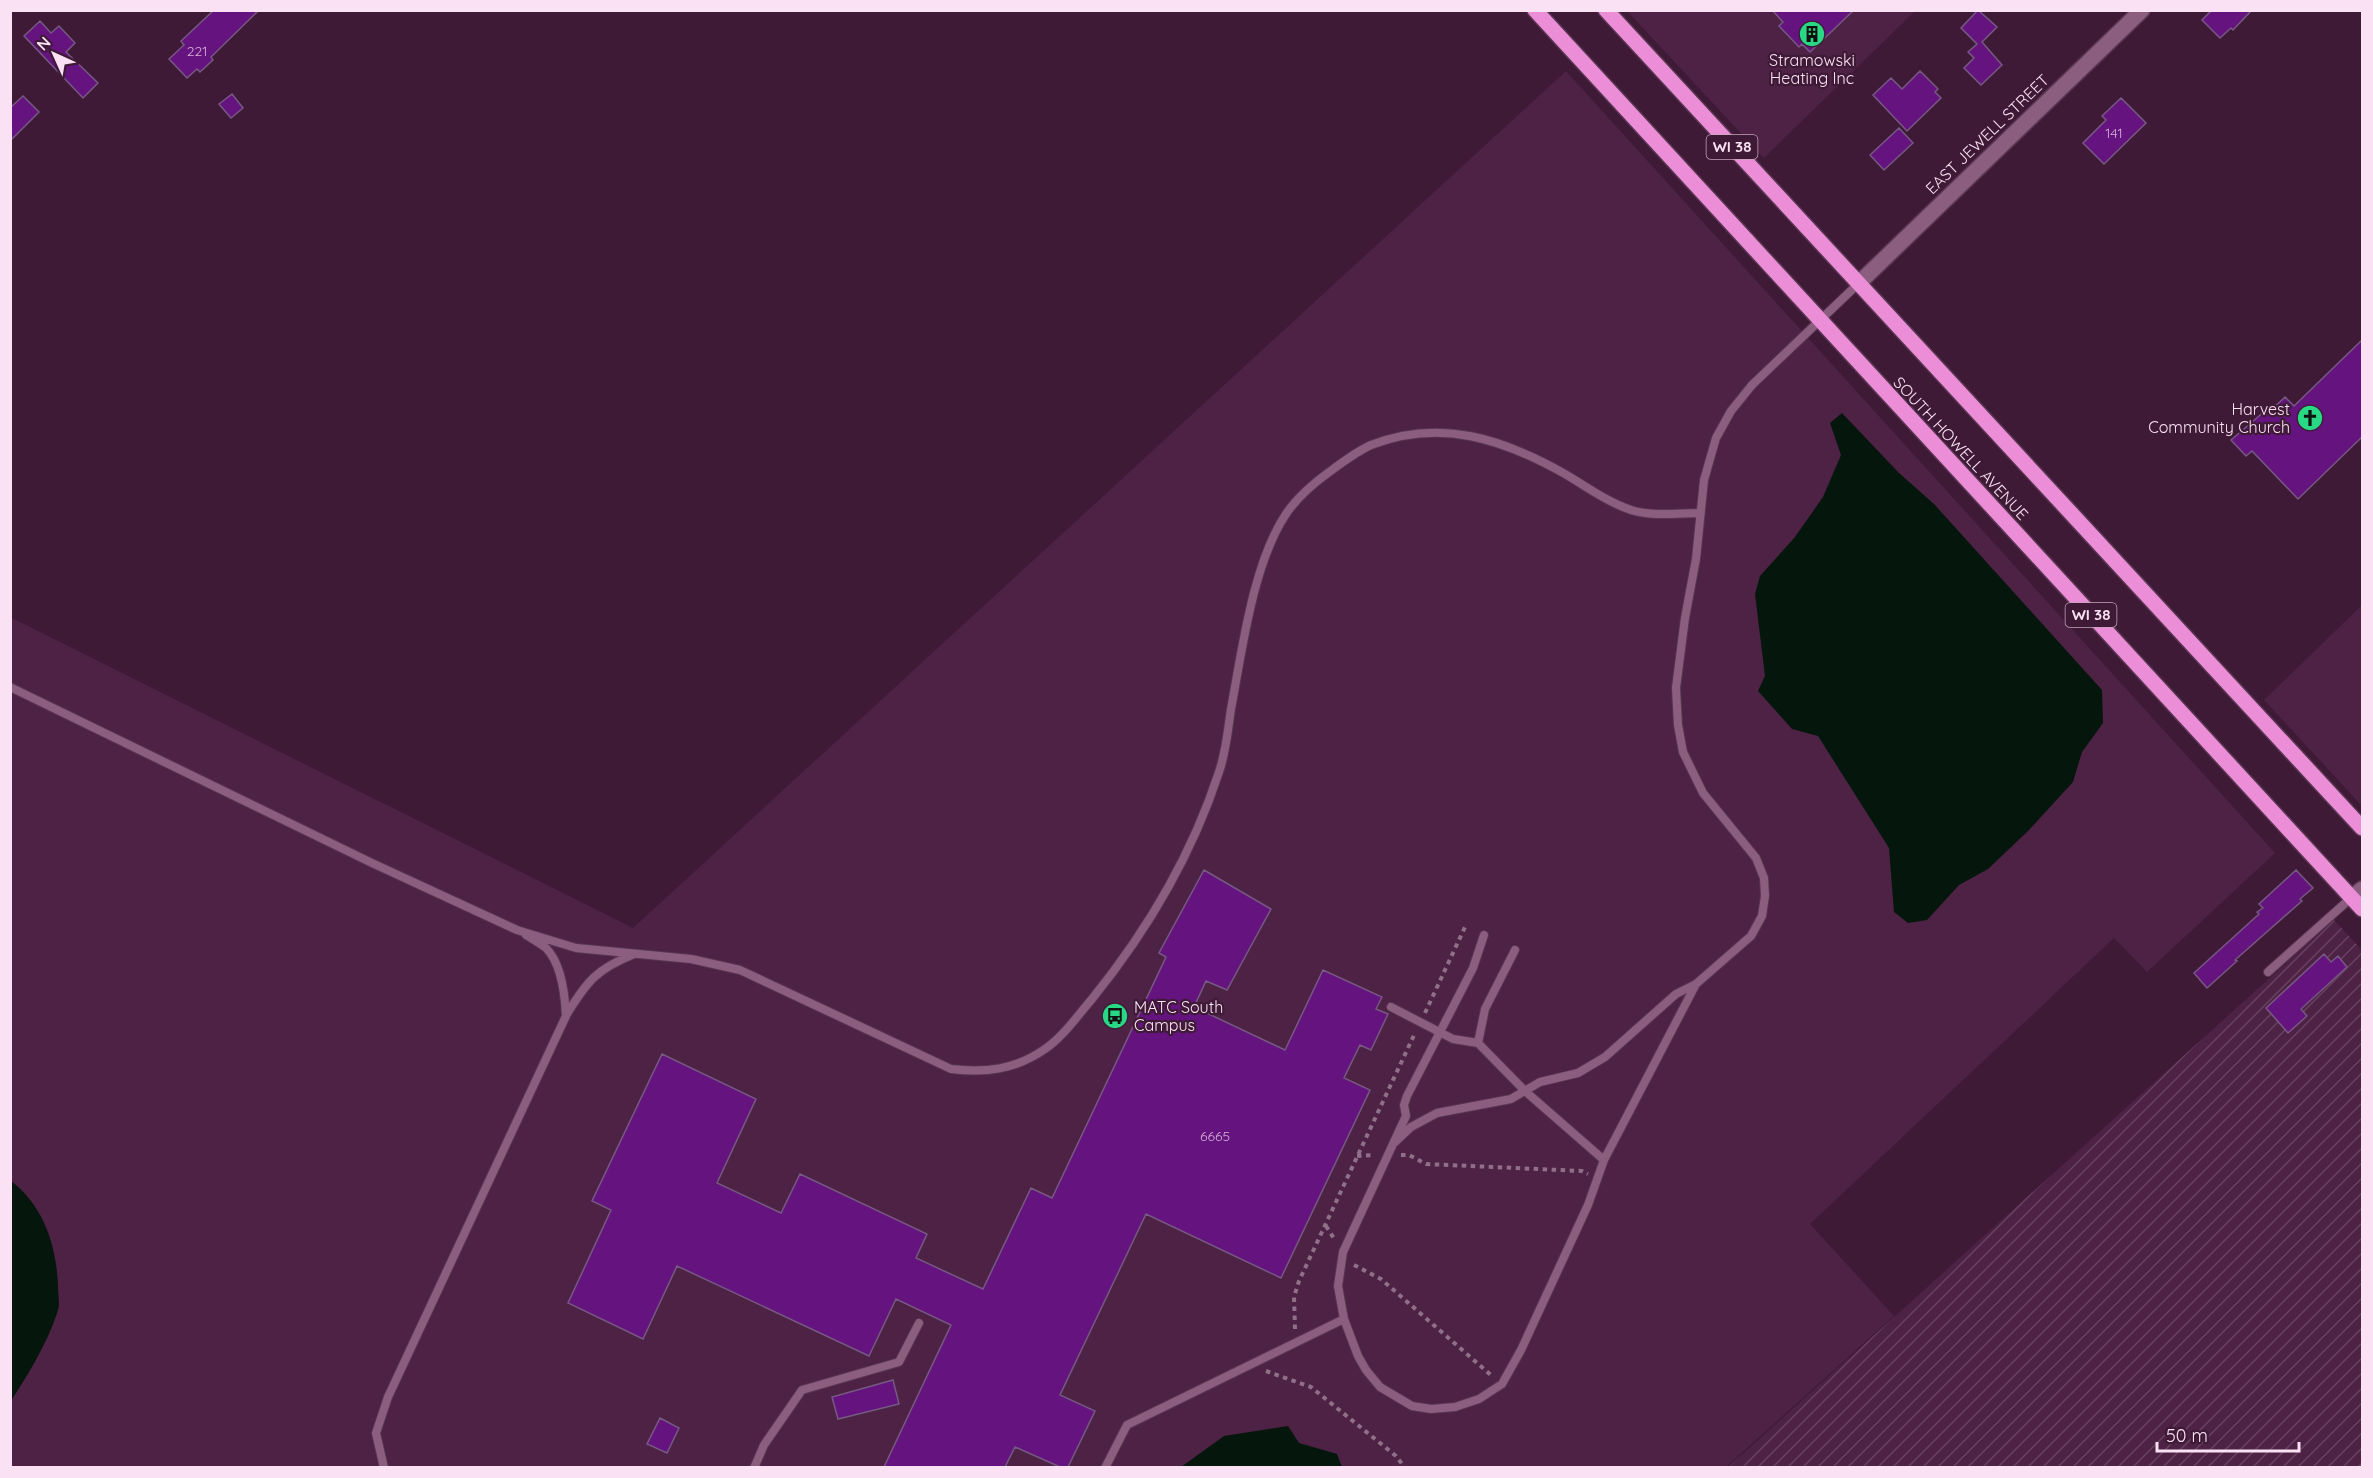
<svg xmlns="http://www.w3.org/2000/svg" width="2373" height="1478" viewBox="0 0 2373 1478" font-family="Quicksand,sans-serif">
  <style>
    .built { fill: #4d2244 }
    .industrial { fill: url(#industrial-furrows) }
    .water { fill: #05170c }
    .building { fill: #65147f; stroke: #765982; stroke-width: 1.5 }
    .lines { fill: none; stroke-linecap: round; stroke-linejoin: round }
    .service-casing { stroke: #593651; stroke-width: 10 }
    .minor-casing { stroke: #593651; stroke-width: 18 }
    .primary-casing { stroke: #593651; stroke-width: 18 }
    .path { stroke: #8f7088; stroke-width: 4; stroke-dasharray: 4.5 4.5; stroke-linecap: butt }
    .service { stroke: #8b5e80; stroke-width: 8 }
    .minor { stroke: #8b5e80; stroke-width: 15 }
    .primary { stroke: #ec8ed7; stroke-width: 15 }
    .labels { text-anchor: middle; stroke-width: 4.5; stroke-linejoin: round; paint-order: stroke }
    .number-label { font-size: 14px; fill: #d5aed6 }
    .shield { fill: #3f1a37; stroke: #c2a5bb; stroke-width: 1.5 }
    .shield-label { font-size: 15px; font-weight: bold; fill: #fae1f3 }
    .poi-label { font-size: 16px; fill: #fae1f3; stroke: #3f1a37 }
    .street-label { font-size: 16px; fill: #fae1f3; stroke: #3f1a37 }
  </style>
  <defs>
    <pattern id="industrial-furrows" width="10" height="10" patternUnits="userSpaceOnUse" patternTransform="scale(1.5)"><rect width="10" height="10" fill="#4d2244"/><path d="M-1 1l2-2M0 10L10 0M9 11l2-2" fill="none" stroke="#68425f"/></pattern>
  </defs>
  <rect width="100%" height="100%" fill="#3f1a37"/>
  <path class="built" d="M 1627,11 L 1915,11 L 1764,158 Z
    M 1566,71 L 2275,853 L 2147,972 L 2114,938 L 1810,1224 L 1894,1316 L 1726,1467 L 11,1467 L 10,617 L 633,928 Z
    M 2362,605 L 2362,806 L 2264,700 Z"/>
  <path class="industrial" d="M 2334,920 L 2362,950 L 2362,1467 L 1727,1468 Z"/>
  <path class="water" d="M 1842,413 L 1899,473 L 1934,504 L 2102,690 L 2103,723 L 2082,752 L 2073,782 L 2028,831 L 1988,869 L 1959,885 L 1927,920 L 1908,923 L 1894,912 L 1889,848 L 1818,736 L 1792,729 L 1758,691 L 1765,676 L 1755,594 L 1760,576 L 1795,537 L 1823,497 L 1841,455 L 1830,423 Z
    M 11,1181 C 44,1206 57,1247 58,1287 C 58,1294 60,1304 58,1310 C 49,1340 28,1375 11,1401 Z
    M 1288,1426 L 1299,1443 L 1337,1454 L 1342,1467 L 1181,1467 L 1224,1436 Z"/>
  <path class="building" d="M 214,10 L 259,10 L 211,57 L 213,60 L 200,72 L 197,69 L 187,78 L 169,59 L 184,45 L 181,41 Z
    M 1772,10 L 1854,10 L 1810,52 L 1802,44 L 1799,47 L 1779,26 L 1783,22 Z
    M 1978,10 L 1997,27 L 1982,42 L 2002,65 L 1981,85 L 1964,68 L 1974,58 L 1968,52 L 1977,44 L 1961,28 Z
    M 2212,10 L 2252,10 L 2233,30 L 2231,28 L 2220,38 L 2202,20 Z
    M 40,21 L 51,33 L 59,26 L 75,43 L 66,52 L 98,83 L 83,98 L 24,36 Z
    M 1920,71 L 1938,89 L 1935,92 L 1941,98 L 1907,131 L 1873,95 L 1891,78 L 1902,89 Z
    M 232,94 L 243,108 L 231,118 L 219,104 Z
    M 23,96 L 39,112 L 10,141 L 10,108 Z
    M 2121,98 L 2146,123 L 2104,164 L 2083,143 L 2106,120 L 2102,116 Z
    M 1899,128 L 1913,143 L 1884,170 L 1870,155 Z
    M 2362,340 L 2362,437 L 2298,499 L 2252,451 L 2246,456 L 2231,440 L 2266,410 L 2268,413 L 2285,397 L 2294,406 Z
    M 1204,870 L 1271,909 L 1227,990 L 1206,981 L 1194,1007 L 1285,1050 L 1323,970 L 1382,997 L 1376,1009 L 1388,1014 L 1371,1050 L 1360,1045 L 1344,1078 L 1370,1090 L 1281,1278 L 1146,1214 L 1060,1395 L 1095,1411 L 1068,1467 L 1060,1467 L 1015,1447 L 1005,1467 L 884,1467 L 951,1325 L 896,1299 L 869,1356 L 677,1266 L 643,1339 L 568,1303 L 611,1210 L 592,1201 L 662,1054 L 756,1099 L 717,1183 L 781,1213 L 800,1174 L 927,1234 L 916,1258 L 983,1289 L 1031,1188 L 1052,1198 L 1166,957 L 1159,953 Z
    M 2296,870 L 2313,888 L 2300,899 L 2302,901 L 2235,960 L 2237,961 L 2207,988 L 2194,973 L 2259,914 L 2257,912 L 2263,908 L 2259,904 Z
    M 2324,954 L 2331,962 L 2338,956 L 2347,967 L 2301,1009 L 2307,1016 L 2288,1033 L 2266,1008 Z
    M 893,1380 L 899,1404 L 838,1419 L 832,1397 Z
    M 660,1418 L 679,1428 L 667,1453 L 647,1444 Z"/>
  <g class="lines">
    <g class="service-casing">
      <path id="service" d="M 10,687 L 372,863 L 517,930 L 576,948 L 691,959 L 740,970 L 951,1069 C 985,1073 1015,1070 1045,1049 C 1063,1037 1078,1015 1092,999 C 1147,931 1192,855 1219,772 C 1226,752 1228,729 1231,709 C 1242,651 1253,563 1286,514 C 1298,496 1315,482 1332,470 C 1344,461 1358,451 1371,445 C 1441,418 1503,439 1565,474 C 1587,487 1607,502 1631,510 C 1653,517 1678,513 1700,513
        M 1484,935 L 1473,968 L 1407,1096 L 1404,1105 L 1406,1116 L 1343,1252 L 1338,1286 L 1344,1319 L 1358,1356 L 1366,1370 L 1380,1387 L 1412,1406 L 1431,1409 L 1455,1407 L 1479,1399 L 1502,1384 L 1521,1350 L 1588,1205 L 1604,1160 L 1696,984
        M 1515,950 L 1485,1009 L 1478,1043 L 1525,1091 L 1604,1160
        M 2268,972 L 2351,898
        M 1391,1007 L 1453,1039 L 1478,1043
        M 567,1014 C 587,981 597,969 634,954
        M 1395,1142 L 1411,1127 L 1437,1113 L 1511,1099 L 1540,1082 L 1578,1073 L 1605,1057 L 1676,994 L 1696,984 L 1751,936 L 1762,916 L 1765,896 L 1764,878 L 1756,858 L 1703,793 L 1683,752 L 1678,725 L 1676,688 L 1685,618 L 1696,559 L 1704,480 L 1716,438 L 1731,411 L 1752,385 L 1858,284
        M 384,1468 L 376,1433 L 388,1397 L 566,1016 C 565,995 562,964 546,948 C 540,943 532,939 526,935
        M 754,1468 L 764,1445 L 802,1390 L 899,1362 L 919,1323
        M 1105,1468 L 1127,1425 L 1344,1319"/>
    </g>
    <g class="minor-casing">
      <path id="minor" d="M 1858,284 L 2142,10
        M 2351,898 L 2362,889"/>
    </g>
    <g class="primary-casing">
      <path id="primary" d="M 1535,10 L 2362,909
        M 1606,10 L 2362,828"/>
    </g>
    <path class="path" d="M 1425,1013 L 1465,927
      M 1401,1155 L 1409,1155 L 1426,1164 L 1582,1171 L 1588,1174
      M 1357,1156 L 1375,1155
      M 1326,1226 L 1335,1240
      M 1354,1265 L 1381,1279 L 1492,1376
      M 1295,1329 L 1294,1297 L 1299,1281 L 1415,1033
      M 1266,1371 L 1311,1387 L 1396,1456 L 1405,1468"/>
    <use href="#service" class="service"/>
    <use href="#minor" class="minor"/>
    <use href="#primary" class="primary"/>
  </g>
  <defs>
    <g id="building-disc" transform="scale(1.35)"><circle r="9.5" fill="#29d885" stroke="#3f1a37"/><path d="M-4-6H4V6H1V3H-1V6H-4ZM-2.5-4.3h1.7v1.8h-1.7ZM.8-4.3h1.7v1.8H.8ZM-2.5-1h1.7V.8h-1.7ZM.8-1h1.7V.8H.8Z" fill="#111"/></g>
    <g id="church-disc" transform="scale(1.35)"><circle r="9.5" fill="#29d885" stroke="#3f1a37"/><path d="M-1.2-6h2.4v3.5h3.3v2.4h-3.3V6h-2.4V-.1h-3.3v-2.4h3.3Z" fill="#111"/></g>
    <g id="bus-disc" transform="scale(1.35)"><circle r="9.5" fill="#29d885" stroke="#3f1a37"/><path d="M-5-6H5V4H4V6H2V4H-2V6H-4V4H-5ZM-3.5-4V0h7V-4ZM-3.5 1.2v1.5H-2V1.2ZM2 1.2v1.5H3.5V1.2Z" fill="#111"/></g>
  </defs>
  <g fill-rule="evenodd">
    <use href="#building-disc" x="1812" y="34"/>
    <use href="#church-disc" x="2310" y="418"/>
    <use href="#bus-disc" x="1115" y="1016"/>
  </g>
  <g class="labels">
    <g class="number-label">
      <text x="197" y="56">221</text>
      <text x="2114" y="138">141</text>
      <text x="1215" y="1141">6665</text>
    </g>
    <g class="shield">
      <rect x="1706.5" y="135" width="51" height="24" rx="4.5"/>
      <rect x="2065.5" y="603" width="51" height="24" rx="4.5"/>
    </g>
    <g class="shield-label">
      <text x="1732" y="152">WI 38</text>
      <text x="2091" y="620">WI 38</text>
    </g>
    <g class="poi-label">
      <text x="1812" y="66">Stramowski<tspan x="1812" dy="18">Heating Inc</tspan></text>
      <text x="2290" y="415" text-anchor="end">Harvest<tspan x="2290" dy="18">Community Church</tspan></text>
      <text x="1134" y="1013" text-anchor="start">MATC South<tspan x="1134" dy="18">Campus</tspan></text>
    </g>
    <g class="street-label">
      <text transform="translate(1987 134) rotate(-44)" y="6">EAST JEWELL STREET</text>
      <text transform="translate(1961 448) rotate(47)" y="6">SOUTH HOWELL AVENUE</text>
    </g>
  </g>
  <rect width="2373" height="1478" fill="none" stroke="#fae1f3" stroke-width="24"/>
  <g transform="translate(54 54) rotate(315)" stroke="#3f1a37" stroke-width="4.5" paint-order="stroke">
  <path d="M0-4.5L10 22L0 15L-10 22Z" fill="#fae1f3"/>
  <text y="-9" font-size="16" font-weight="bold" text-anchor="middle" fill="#fae1f3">N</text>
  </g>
  <path d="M2157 1442v9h142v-9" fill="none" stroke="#fae1f3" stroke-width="3"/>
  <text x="2166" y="1442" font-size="18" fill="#fae1f3" stroke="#3f1a37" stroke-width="4.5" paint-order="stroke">50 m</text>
</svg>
